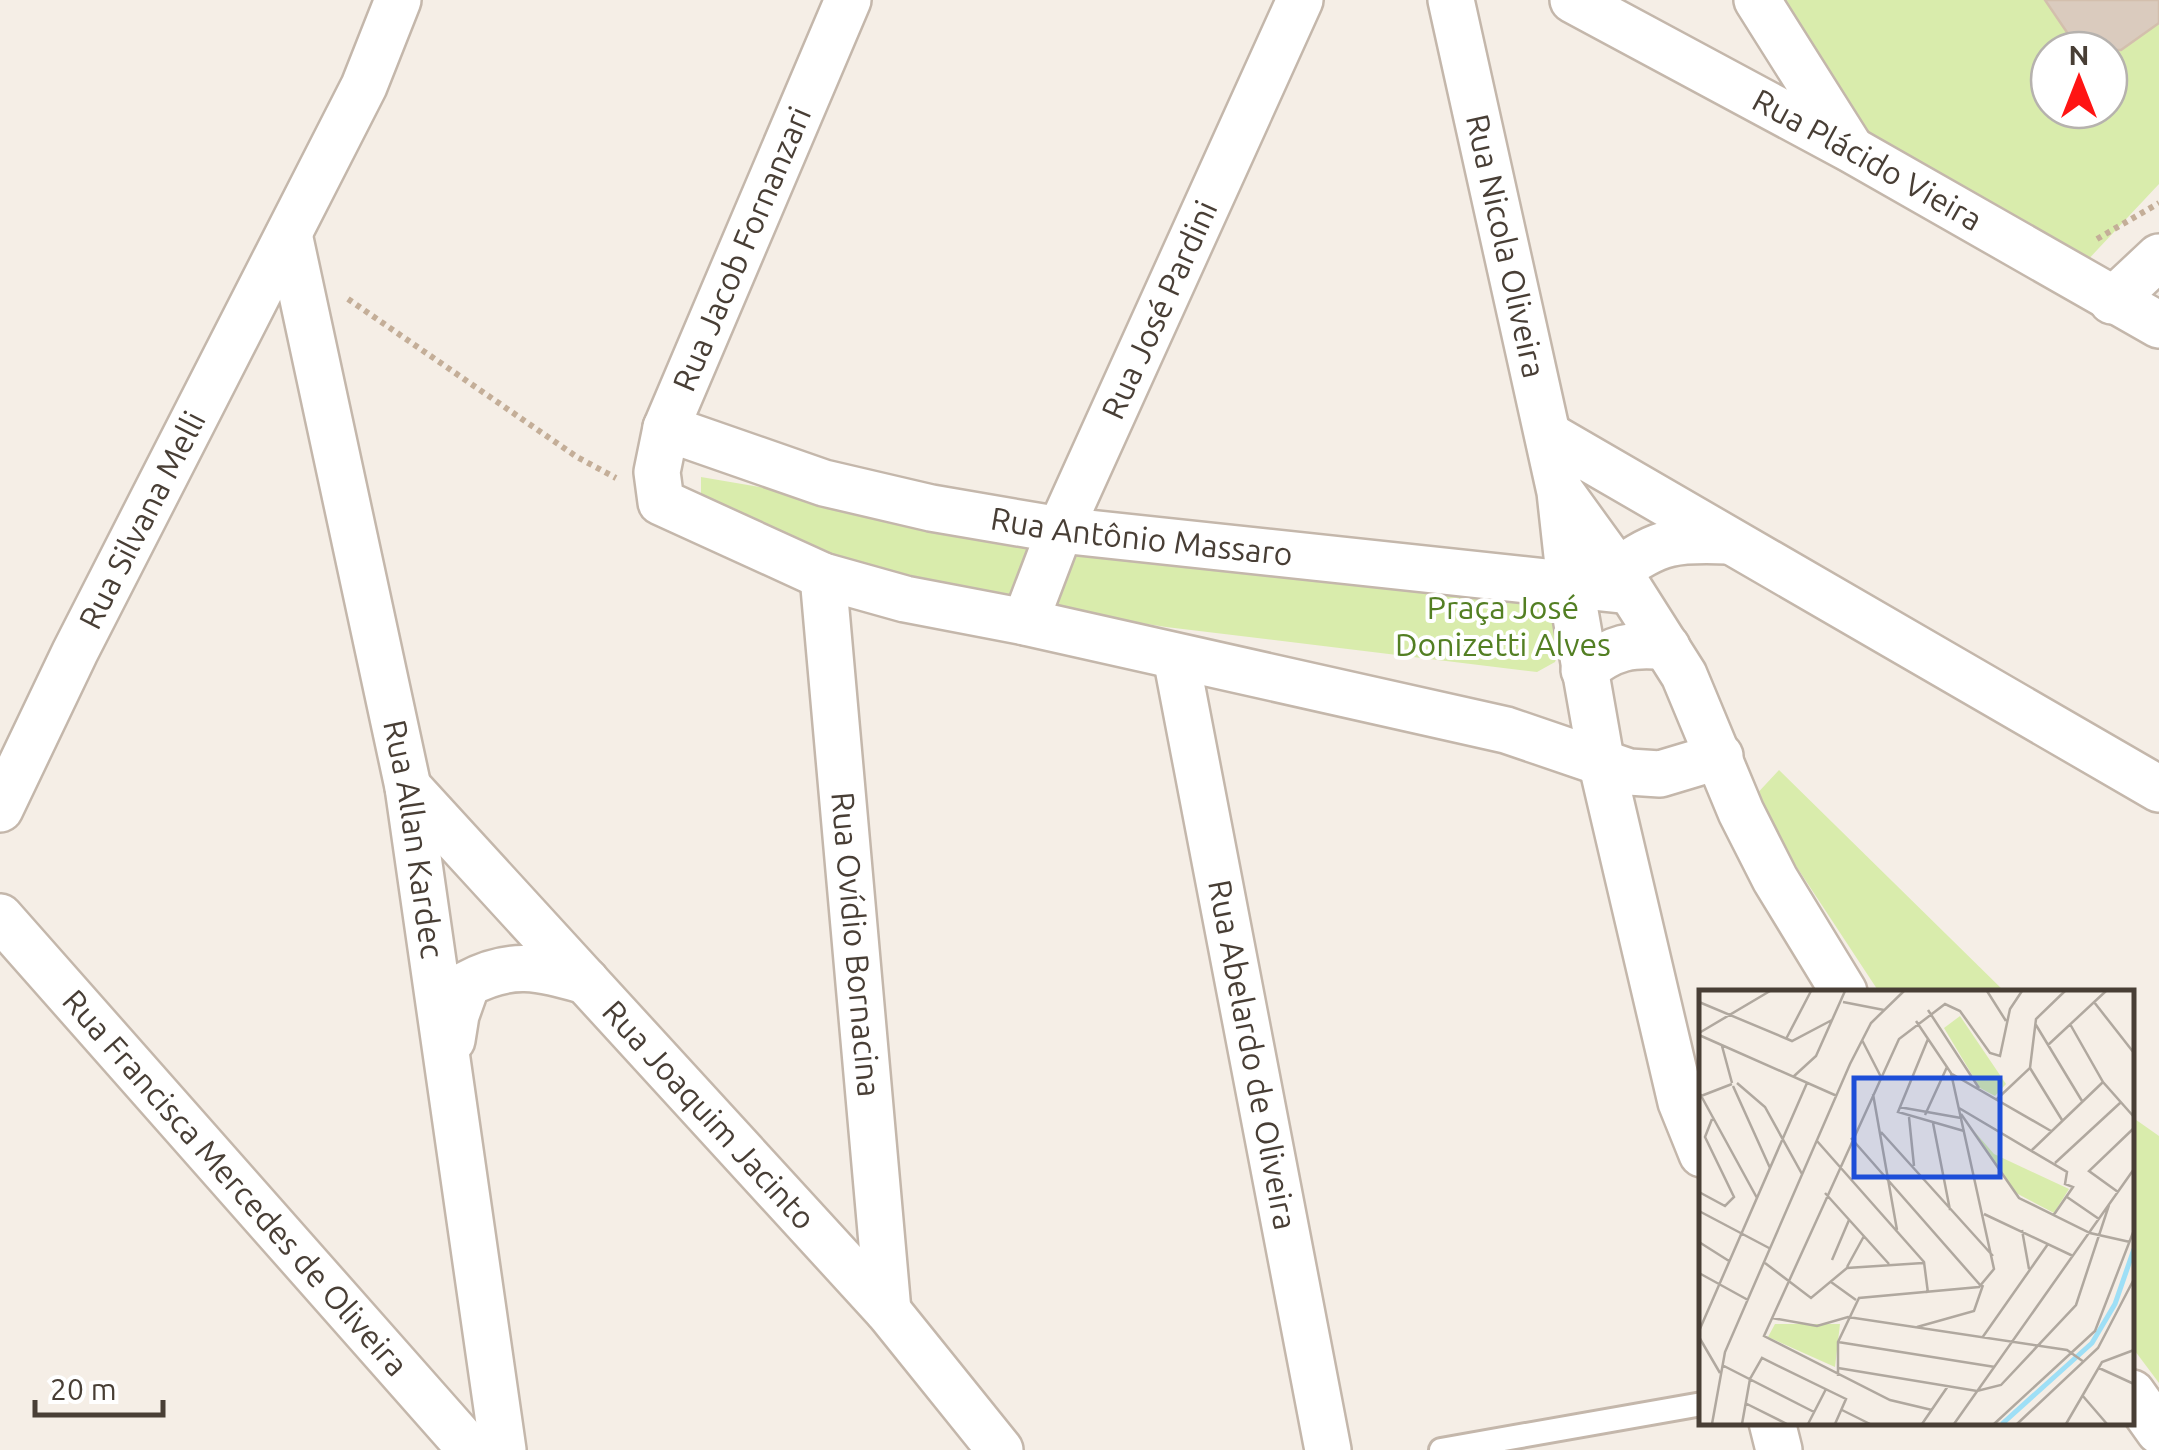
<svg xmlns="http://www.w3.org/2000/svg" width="2159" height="1450" viewBox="0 0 2159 1450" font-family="Ubuntu,sans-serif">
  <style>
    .green { fill: #d9ecac; fill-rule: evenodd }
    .building { fill: #dacbbe; stroke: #d3bfad; stroke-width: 2.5 }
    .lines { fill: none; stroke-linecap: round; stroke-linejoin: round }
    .lane-casing { stroke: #c4b7ab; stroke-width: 28 }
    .street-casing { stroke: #c4b7ab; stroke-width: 50 }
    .path { stroke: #c4ae98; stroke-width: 6; stroke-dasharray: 5 5; stroke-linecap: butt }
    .lane { stroke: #fff; stroke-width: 22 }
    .street { stroke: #fff; stroke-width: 45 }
    .labels { text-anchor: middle; stroke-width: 8; stroke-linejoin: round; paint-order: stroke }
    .street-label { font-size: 32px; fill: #483e35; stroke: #fff }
    .park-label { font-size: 32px; fill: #537f23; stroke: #fff }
    .inset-river { fill: none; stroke: #9edff6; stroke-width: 5 }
    .inset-road { fill: none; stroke: #b0a89f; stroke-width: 2.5 }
    .view { fill: #1d4ed8; fill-opacity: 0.15; stroke: #1d4ed8; stroke-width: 5 }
    .inset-edge { fill: none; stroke: #483e35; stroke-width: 5 }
  </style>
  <rect width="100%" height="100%" fill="#f5eee6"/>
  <path class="green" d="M 1782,0 L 2159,0 L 2159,184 L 2083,265 L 1867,143 ZM 2049,50 L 2109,50 L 2109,110 L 2049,110 Z
    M 701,477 L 1036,534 L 1546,590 L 1566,634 L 1555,662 L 1537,672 L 1166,627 L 1020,604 L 824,559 L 701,495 Z
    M 1779,770 L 2005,992 L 1879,992 L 1752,799 Z
    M 2132,1117 L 2159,1136 L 2159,1383 L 2132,1347 Z"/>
  <path class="building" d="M 2045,0 L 2159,0 L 2159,23 L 2121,50 L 2079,50 Z"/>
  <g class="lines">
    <g class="lane-casing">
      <path id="lane" d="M 1441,1450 L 1702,1404"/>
    </g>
    <g class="street-casing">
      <g id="street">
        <path d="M 848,0 L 666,428 L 657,472 L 661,502 L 823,576 L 905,599 L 1025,622 L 1506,730 L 1629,772 L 1660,774 L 1720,756"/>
        <path id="s1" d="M 1451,0 L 1560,492 L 1570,583 L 1602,765 L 1681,1102 L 1702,1154"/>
        <path id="s2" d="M 1573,0 L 1852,150 L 2159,325"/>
        <path d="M 1757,0 L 1851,149"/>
        <path id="s3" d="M 289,234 L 408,787 L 503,1450"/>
        <path d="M 2112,301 L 2159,257"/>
        <path id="s4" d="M 666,428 L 824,483 L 931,508 L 1060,530 L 1630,591"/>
        <path d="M 1548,435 L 2159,789"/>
        <path d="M 1563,495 L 1618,571 L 1684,675 L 1741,812 L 1775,879 L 1844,992"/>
        <path d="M 1618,571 C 1658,540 1678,539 1728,541"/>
        <path id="s5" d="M 823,576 L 888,1311"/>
        <path id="s6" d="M 1025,622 L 1060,530 L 1300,0"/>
        <path id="s7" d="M 1176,657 L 1328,1450"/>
        <path d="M 1584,670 C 1612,647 1632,643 1667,647"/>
        <path id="s8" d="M 408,787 L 888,1311 L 1000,1450"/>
        <path id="s9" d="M 0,809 L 75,652 L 364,86 L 398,0"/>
        <path id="s10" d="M 0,917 L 471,1450"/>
        <path d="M 452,1040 L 456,1015 L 467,984 C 512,960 539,968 586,981"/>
        <path d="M 2132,1393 L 2159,1431"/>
        <path d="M 1772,1422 L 1779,1450"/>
      </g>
    </g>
    <path class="path" d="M 2097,239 L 2159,203
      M 348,299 L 577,457 L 616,478"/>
    <use href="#lane" class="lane"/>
    <use href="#street" class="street"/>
  </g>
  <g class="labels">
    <g class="street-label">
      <text dy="11" stroke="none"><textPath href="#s2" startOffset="335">Rua Plácido Vieira</textPath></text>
      <text dy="11" stroke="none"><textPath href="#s1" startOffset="252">Rua Nicola Oliveira</textPath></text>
      <text transform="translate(742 249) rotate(-67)" y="11">Rua Jacob Fornanzari</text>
      <text dy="11" stroke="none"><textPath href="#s6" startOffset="340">Rua José Pardini</textPath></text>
      <text dy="11" stroke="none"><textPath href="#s9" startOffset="322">Rua Silvana Melli</textPath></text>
      <text dy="11" stroke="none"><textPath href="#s4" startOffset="490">Rua Antônio Massaro</textPath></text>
      <text dy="11" stroke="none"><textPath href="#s3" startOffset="618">Rua Allan Kardec</textPath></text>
      <text dy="11" stroke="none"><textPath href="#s5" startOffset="370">Rua Ovídio Bornacina</textPath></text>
      <text dy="11" stroke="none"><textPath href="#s7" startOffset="405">Rua Abelardo de Oliveira</textPath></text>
      <text dy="11" stroke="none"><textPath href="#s8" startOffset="445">Rua Joaquim Jacinto</textPath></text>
      <text dy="11" stroke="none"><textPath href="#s10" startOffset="355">Rua Francisca Mercedes de Oliveira</textPath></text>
    </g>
    <g class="park-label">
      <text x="1503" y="619">Praça José<tspan x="1503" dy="37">Donizetti Alves</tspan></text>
    </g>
  </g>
  <g transform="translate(1699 990)">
    <rect width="435" height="435" fill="#f5eee6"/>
    <path d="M 261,26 L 307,94 L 296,106 L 281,98 L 245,38 ZM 275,141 L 295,164 L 370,199 L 355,223 L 317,203 ZM 76,334 L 141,334 L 136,377 L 69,347 Z" fill="#d9ecac"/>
    <path class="inset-river" d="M 303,434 L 393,353 L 416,314 L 435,259"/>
    <path class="inset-road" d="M 288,1 L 307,31M 0,12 L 93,51 L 133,30M 144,12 L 185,20M 395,12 L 435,63M 229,20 L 280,98M 371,34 L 404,92 L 435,127M 337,35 L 383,111M 0,43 L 71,1M 0,45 L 138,106M 87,49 L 112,1M 229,49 L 199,122 L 265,141M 163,50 L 182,87M 349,55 L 407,1M 23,56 L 33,93M 331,78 L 363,130M 253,84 L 352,141M 94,87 L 117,66 L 146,1M 38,93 L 66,117 L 103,184M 34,96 L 71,178M 0,102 L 58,208M 174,104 L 198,240M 2,106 L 33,94M 298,109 L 331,78 L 337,29 L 366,1M 200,117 L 262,128M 260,118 L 368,182 L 366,194 L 374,197 L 354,226M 262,124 L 320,208 L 391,243 L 431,252M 226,125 L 248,77M 210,127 L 215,176M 234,133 L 251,220M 182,142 L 294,266M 152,148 L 282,296M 118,151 L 225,272 L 229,303M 333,160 L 404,92M 356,173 L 421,113M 0,202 L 26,216 L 35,207 L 6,147 L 13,129M 419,202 L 390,181 L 435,138M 126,203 L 190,274M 368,207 L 400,229M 0,221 L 70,258M 285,224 L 374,266M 323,240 L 330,279M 0,252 L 30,271M 133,270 L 150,230M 66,273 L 112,308 L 148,278 L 224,273M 148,277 L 165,246M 0,283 L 49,310M 132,292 L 157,310M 73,328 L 118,336 L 149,327 L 368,360 L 385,372M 218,337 L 275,321 L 284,295M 0,341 L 108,93M 0,347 L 21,383M 283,348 L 349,254M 139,352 L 296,377M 23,375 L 115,422M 139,378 L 278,401 L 302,395 L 377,315 L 410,215M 400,378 L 435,394M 139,386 L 139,352 L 160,308 L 280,297 L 295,279 L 252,83 L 217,31M 383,405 L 408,434M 46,413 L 88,434M 143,420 L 171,434M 233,420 L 191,410 L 65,346 L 200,49 L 246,14 L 261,21 L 291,63 L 301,66 L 311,19 L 323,1M 13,434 L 26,362 L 151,74 L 172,33 L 205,1M 43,434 L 51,389 L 63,368 L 147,409 L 136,434M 109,434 L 127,399M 223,434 L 249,396M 255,434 L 435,179M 295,434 L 396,341 L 435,240M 318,434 L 399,358 L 435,289M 367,434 L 403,372 L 435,360"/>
    <path class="view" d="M 155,88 L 301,88 L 301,187 L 155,187 Z"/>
    <rect width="435" height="435" class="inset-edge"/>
  </g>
  <g transform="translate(2079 80)"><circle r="48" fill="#ffffff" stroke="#b6b2ae" stroke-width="2.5"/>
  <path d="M0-8L18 38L0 25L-18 38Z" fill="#ff1413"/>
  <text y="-15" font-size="28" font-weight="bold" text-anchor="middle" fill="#483e35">N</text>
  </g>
  <path d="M35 1400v15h128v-15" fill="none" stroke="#483e35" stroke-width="5"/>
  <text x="50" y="1400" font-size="30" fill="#483e35" stroke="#ffffff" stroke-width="8" paint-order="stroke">20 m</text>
</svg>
